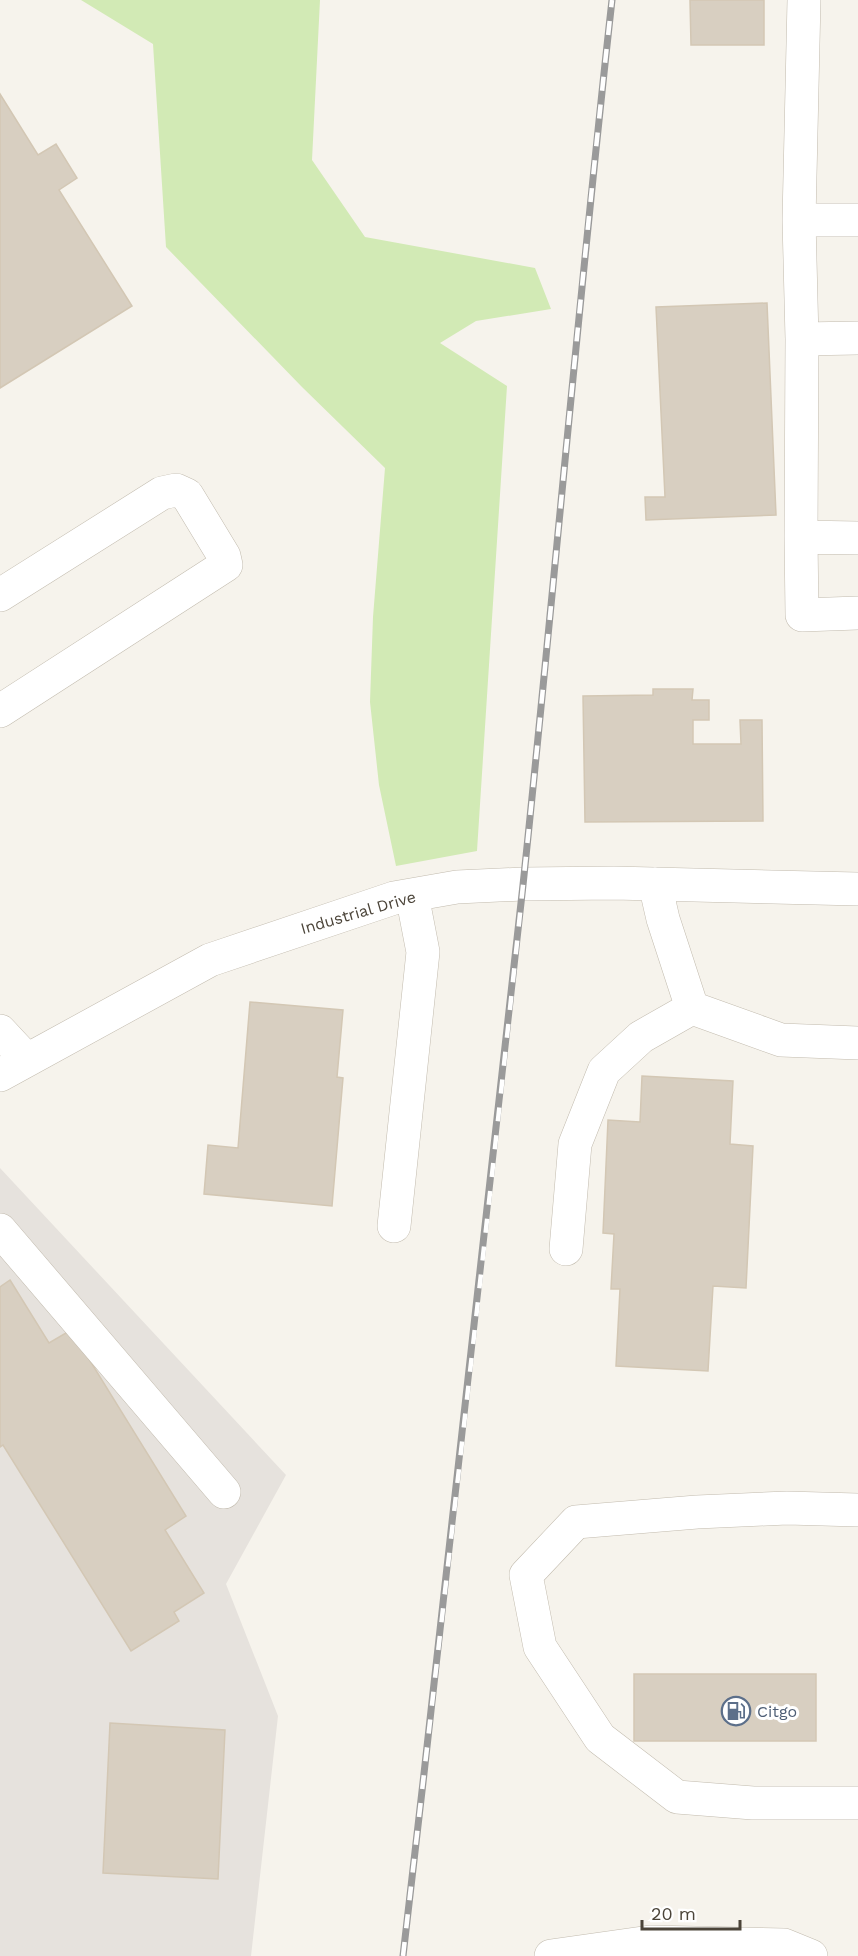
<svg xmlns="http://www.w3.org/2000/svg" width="858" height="1956" viewBox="0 0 858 1956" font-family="'Work Sans',sans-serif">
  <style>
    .industrial { fill: #e6e2dd }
    .green { fill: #d2eab5 }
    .building { fill: #d8cfc1; stroke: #d3c7b4; stroke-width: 1.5 }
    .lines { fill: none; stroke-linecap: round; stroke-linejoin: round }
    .minor-casing { stroke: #c2bbae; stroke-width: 34 }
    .minor { stroke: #fff; stroke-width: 33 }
    .rail-casing { stroke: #9a9a9a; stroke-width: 7 }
    .rail { stroke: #fff; stroke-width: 4.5; stroke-dasharray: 14; stroke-linecap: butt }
    .labels { text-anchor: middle; stroke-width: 6; stroke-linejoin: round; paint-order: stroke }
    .street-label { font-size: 16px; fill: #4b4439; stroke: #fff }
    .service-label { font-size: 16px; fill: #4e5e75; stroke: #fff; text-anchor: start }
  </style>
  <rect width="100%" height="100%" fill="#f6f3ec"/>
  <path class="industrial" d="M 0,1168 L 286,1475 L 226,1584 L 278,1716 L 251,1956 L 0,1956 Z"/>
  <path class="green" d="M 81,0 L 320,0 L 312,160 L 365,237 L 535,268 L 551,309 L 476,321 L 440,343 L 507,386 L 477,851 L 396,866 L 379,785 L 370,702 L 373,617 L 385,468 L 302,387 L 166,247 L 153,44 Z"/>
  <path class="building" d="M 690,0 L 764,0 L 764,45 L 691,45 Z
    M 0,94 L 38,155 L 56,144 L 77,178 L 59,190 L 132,306 L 0,388 Z
    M 767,303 L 776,515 L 646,520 L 645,497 L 665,497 L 656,307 Z
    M 653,689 L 693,689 L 692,700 L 709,700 L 709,720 L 693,720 L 693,744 L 741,744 L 740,720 L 762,720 L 763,821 L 585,822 L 583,696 L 653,695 Z
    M 250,1002 L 343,1010 L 337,1077 L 343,1078 L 332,1206 L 204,1194 L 208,1145 L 238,1148 Z
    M 642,1076 L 733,1081 L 730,1144 L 753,1146 L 746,1288 L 713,1286 L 708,1371 L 616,1366 L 620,1289 L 611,1289 L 614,1234 L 603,1233 L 608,1120 L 640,1122 Z
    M 10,1280 L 49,1343 L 71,1330 L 186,1516 L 165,1530 L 204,1593 L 174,1612 L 179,1621 L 131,1651 L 3,1445 L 0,1447 L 0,1287 Z
    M 634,1674 L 816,1674 L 816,1741 L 634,1741 Z
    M 110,1723 L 225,1730 L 218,1879 L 103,1873 Z"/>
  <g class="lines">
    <g class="minor-casing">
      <path id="minor" d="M 804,0 L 799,220 L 858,220
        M 799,220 L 802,339 L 858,338
        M 802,339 L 801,537 L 858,538
        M 801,537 L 802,615 L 858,613
        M 0,595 L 162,493 L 176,490 L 187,495 L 224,556 L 226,565 L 0,711
        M 655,884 L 663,919 L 692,1008 L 781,1040 L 858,1043
        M 0,1031 L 27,1060
        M 0,1075 L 210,960 L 394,898 L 457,887 L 523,884 L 614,883 L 858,889
        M 394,1226 L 423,952 L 412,895
        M 0,1230 L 224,1492
        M 566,1249 L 575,1144 L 604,1071 L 641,1037 L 692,1008
        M 858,1510 L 787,1508 L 697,1512 L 576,1522 L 526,1575 L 540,1647 L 600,1738 L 677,1797 L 753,1803 L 858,1803
        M 551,1956 L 650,1942 L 784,1945 L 811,1956"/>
    </g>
    <use href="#minor" class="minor"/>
    <g class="rail-casing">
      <path id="rail" d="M 403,1956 C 444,1599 486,1242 523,885 C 554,590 579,295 612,0"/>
    </g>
    <use href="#rail" class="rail"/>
  </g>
  <defs>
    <g id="fuel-ring" transform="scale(1.5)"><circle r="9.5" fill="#fff" stroke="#5c6f8a" stroke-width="1.5"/><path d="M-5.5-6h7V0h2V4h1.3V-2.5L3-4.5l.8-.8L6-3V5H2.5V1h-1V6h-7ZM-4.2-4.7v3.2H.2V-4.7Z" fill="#5c6f8a"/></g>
  </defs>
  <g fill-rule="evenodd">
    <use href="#fuel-ring" x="736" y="1711"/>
  </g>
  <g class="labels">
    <g class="street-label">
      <text transform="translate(358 912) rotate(-16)" y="6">Industrial Drive</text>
    </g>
    <g class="service-label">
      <text x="757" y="1717">Citgo</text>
    </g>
  </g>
  <path d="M642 1920v9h98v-9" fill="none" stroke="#4b4439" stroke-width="3"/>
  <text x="651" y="1920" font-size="18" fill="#4b4439" stroke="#ffffff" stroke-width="4.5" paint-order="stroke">20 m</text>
</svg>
